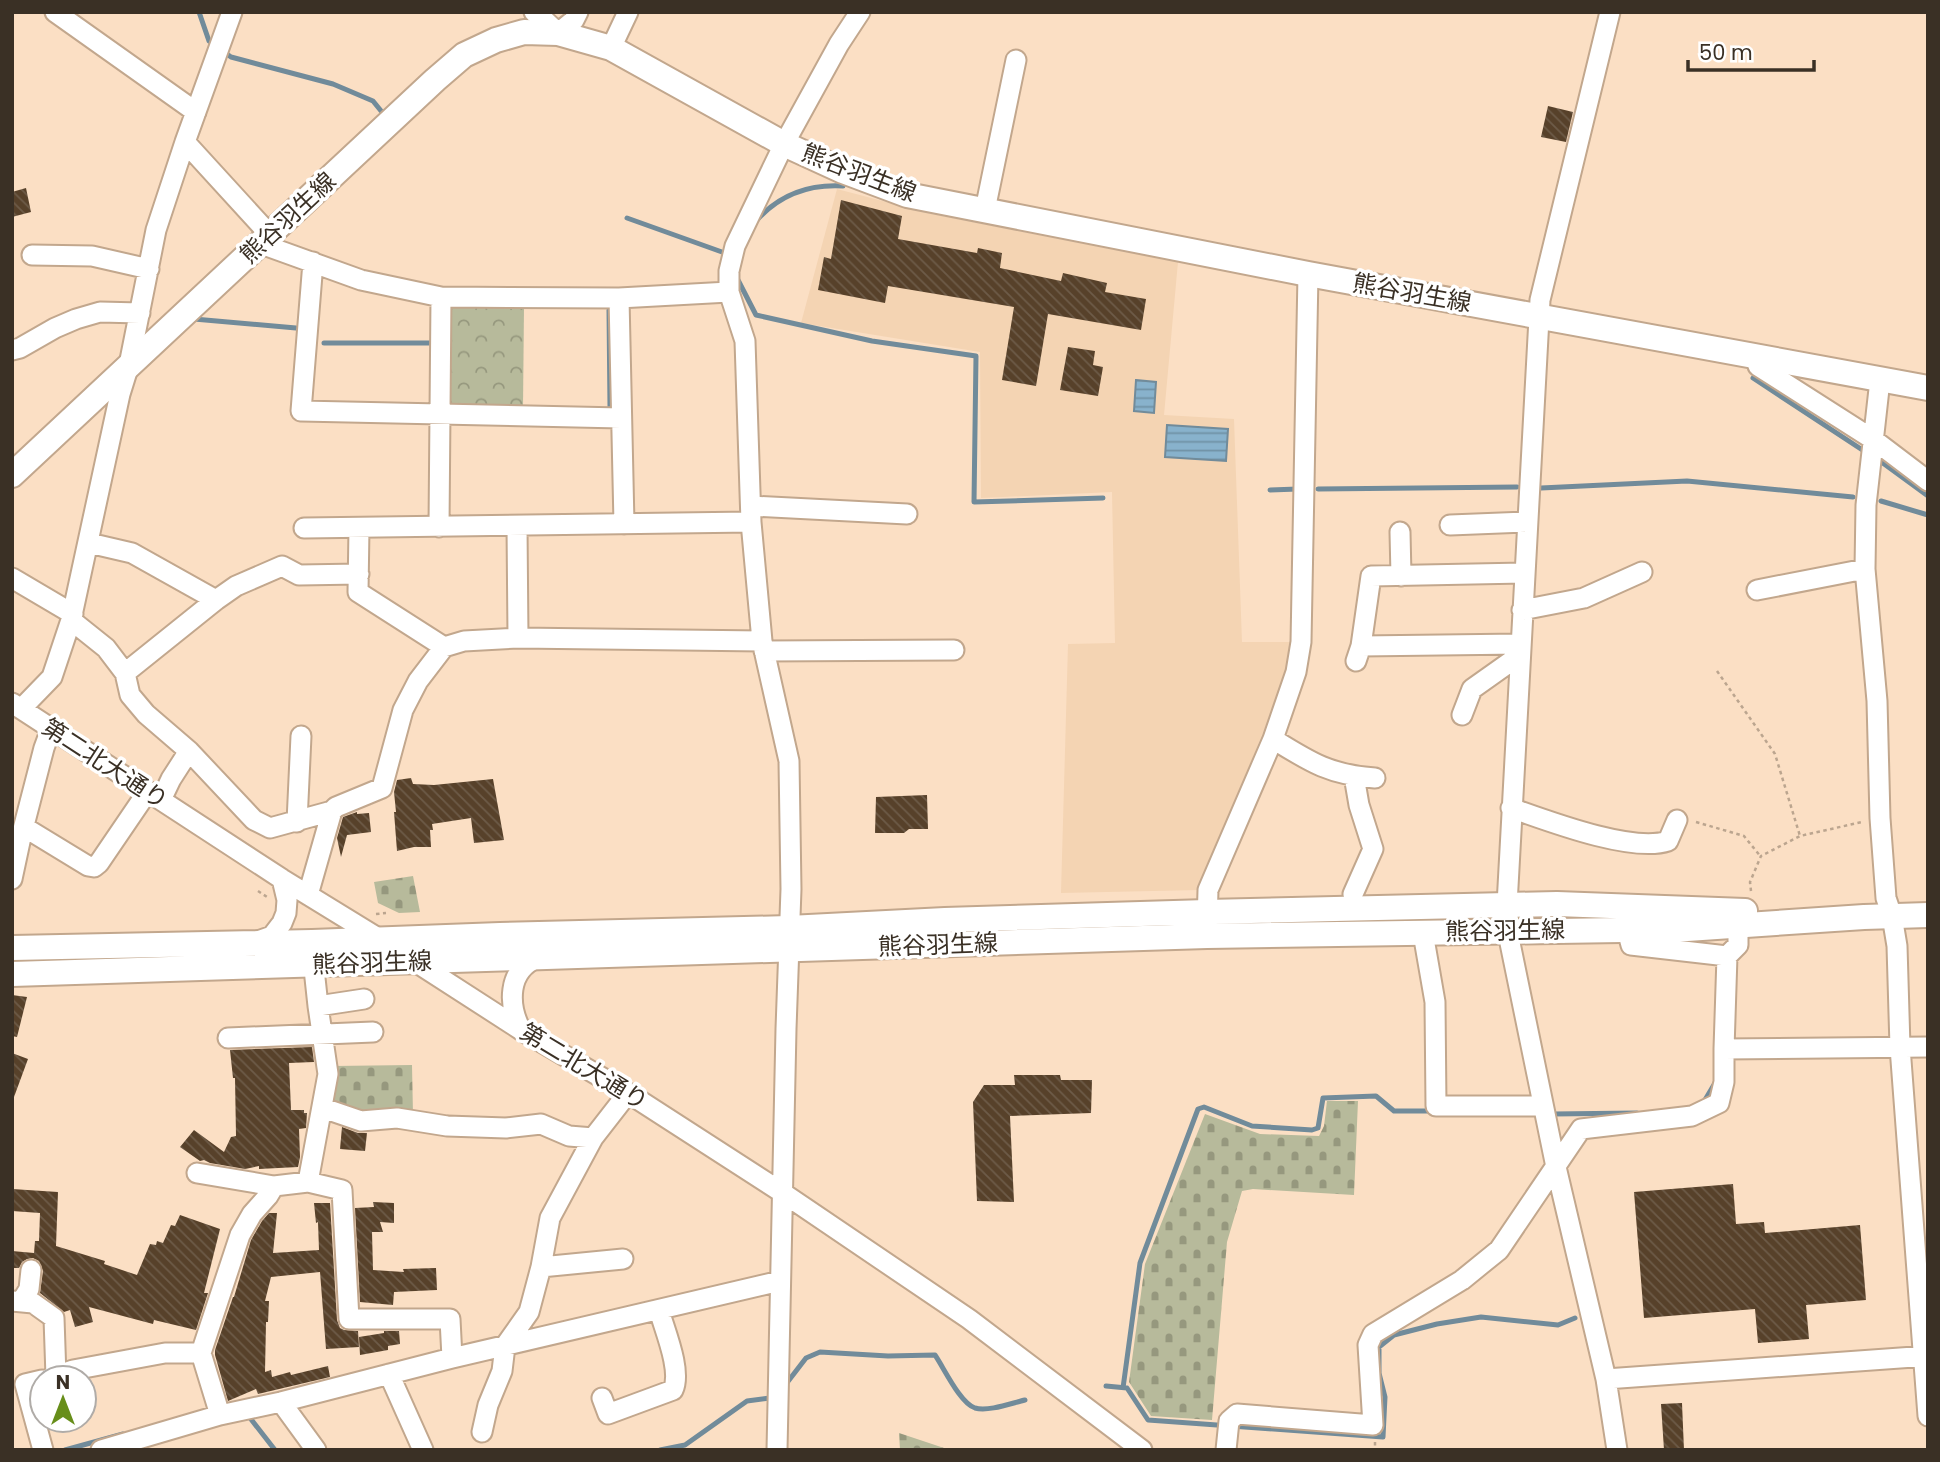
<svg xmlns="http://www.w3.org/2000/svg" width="1940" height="1462" viewBox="0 0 1940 1462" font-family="Poppins,'Noto Sans JP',sans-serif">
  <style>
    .built { fill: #f4d4b3 }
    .cemetery { fill: url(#cemetery-stones) }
    .park { fill: url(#park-crowns) }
    .water { fill: url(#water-rules); stroke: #718b9a; stroke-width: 2 }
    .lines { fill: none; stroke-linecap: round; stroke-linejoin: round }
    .stream { stroke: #718b9a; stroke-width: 5 }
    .building { fill: url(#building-back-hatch) }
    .minor-casing { stroke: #c2a78d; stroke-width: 23 }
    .major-casing { stroke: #c2a78d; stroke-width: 28 }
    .path { stroke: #bba58f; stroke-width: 2.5; stroke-dasharray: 3.5 3.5; stroke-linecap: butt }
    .minor { stroke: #fff; stroke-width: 19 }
    .major { stroke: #fff; stroke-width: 24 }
    .labels { text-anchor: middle; stroke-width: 7; stroke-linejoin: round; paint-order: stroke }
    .street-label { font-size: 24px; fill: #3a3025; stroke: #fff }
  </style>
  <defs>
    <pattern id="cemetery-stones" width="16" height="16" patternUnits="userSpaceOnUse" patternTransform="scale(1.75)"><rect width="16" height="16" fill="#b7ba9b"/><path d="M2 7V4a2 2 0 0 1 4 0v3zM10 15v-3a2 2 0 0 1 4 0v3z" fill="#96987e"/></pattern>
    <pattern id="park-crowns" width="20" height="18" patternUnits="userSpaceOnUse" patternTransform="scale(1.75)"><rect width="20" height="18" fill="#b7ba9b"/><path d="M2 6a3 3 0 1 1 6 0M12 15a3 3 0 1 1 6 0" fill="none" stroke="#96987e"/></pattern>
    <pattern id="water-rules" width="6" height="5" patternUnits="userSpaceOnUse" patternTransform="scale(1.75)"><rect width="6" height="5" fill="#88b2cc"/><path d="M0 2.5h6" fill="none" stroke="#7091a5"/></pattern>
    <pattern id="building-back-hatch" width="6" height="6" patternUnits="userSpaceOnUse" patternTransform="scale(1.75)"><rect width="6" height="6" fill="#57412a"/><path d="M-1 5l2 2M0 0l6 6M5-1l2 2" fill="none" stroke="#6d5b48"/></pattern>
  </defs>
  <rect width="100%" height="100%" fill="#fbdfc4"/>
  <path class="built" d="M 837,189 L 932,214 L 1178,262 L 1164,415 L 1234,419 L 1242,642 L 1294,642 L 1279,693 L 1199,890 L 1061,893 L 1068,644 L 1115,643 L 1112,492 L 981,498 L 980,352 L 801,323 Z"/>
  <path class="cemetery" d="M 413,876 L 420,912 L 399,913 L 378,903 L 374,882 Z
    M 412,1065 L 413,1115 L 378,1115 L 334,1104 L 333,1066 Z
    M 1327,1101 L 1358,1101 L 1354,1195 L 1253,1189 L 1242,1191 L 1227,1242 L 1212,1420 L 1151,1416 L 1129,1382 L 1145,1264 L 1205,1114 L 1260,1134 L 1319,1136 L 1324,1126 Z
    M 899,1433 L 950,1450 L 900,1450 Z"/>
  <path class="park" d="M 451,306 L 524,307 L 523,407 L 449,408 Z"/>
  <path class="water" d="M 1136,380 L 1156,382 L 1154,413 L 1134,411 Z
    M 1167,425 L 1228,429 L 1226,461 L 1165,457 Z"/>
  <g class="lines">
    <path class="stream" d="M 199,12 L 209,41 L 216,46
      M 224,52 L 231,57 L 333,84 L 373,101 L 386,117
      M 627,218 L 722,252
      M 756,221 C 779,195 809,184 843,186
      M 738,280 L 756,315 L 872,341 L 976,356 L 974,502 L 1103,498
      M 609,310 L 610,407
      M 194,319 L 296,328
      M 324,343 L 436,343
      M 1753,378 L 1867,453
      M 1876,458 L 1928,496
      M 1541,488 L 1687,481 L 1853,497
      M 1318,489 L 1517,487
      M 1270,490 L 1298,489
      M 1881,501 L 1928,515
      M 1702,1105 L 1715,1083
      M 1553,1114 L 1637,1113
      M 786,1384 L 806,1358 L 820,1352 L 888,1356 L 935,1355 C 944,1368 960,1403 975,1408 C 988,1412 1012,1403 1025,1400
      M 1106,1386 L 1127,1388 L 1148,1420 L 1383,1437 L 1385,1397 L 1379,1373 L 1379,1347 L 1394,1335 L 1437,1324 L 1481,1317 L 1558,1325 L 1575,1318
      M 1123,1388 L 1140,1263 L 1198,1109 L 1204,1107 L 1252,1126 L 1312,1130 L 1318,1128 L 1323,1098 L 1376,1096 L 1394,1111 L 1432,1111
      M 247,1414 L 275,1450
      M 65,1450 L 123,1434
      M 660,1450 L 685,1445 L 747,1401 L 770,1398"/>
  </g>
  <path class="building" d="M 1548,106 L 1573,112 L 1566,142 L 1541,137 Z
    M 26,188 L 31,212 L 12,217 L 12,192 Z
    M 841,200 L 902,216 L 898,239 L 977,253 L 978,248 L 1002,253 L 1000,268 L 1061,281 L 1063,273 L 1107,283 L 1105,292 L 1146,299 L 1141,330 L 1048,314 L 1036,386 L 1002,380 L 1014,307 L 888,286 L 885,303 L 818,290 L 824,257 L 831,259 Z
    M 1068,347 L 1095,351 L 1093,365 L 1103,367 L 1098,396 L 1060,390 Z
    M 411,778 L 413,784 L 434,785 L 493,779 L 504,840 L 474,843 L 471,818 L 432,824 L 433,830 L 430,830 L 431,847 L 414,847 L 397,851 L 394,812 L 396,812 L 394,792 L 397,780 Z
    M 927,795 L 928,829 L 909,829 L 904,833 L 875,833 L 876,797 Z
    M 357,812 L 357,814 L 369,813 L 371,832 L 347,835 L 341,857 L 337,838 L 343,817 Z
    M 12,995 L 27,997 L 17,1037 L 12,1036 Z
    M 312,1047 L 314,1062 L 289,1063 L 291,1110 L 304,1110 L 304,1113 L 307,1113 L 306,1128 L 299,1129 L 300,1157 L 298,1167 L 259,1169 L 259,1166 L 245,1169 L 210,1163 L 204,1160 L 200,1161 L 180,1147 L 194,1130 L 224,1152 L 231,1137 L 236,1136 L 235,1078 L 233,1078 L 230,1050 Z
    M 12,1053 L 28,1059 L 14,1097 L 12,1097 Z
    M 1014,1075 L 1060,1075 L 1061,1080 L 1092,1080 L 1091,1113 L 1010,1116 L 1014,1202 L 977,1201 L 973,1102 L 984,1085 L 1015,1085 Z
    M 342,1127 L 358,1133 L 367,1133 L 365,1151 L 340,1149 Z
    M 1733,1184 L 1736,1224 L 1764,1222 L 1765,1233 L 1860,1225 L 1866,1300 L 1806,1305 L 1809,1339 L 1758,1343 L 1755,1309 L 1644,1318 L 1634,1192 Z
    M 12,1189 L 58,1192 L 56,1246 L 105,1261 L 104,1264 L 137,1275 L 150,1244 L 156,1245 L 157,1241 L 163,1243 L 171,1225 L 175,1226 L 180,1215 L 220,1229 L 204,1293 L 208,1293 L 196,1330 L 154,1320 L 153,1324 L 89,1307 L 93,1322 L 75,1327 L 70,1310 L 64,1312 L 40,1293 L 43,1271 L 39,1261 L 33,1258 L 27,1259 L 22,1262 L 19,1268 L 12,1268 L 12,1251 L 34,1253 L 35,1241 L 39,1241 L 40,1213 L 12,1211 Z
    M 373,1202 L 394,1203 L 394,1223 L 380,1222 L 383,1232 L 372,1232 L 373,1270 L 404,1272 L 403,1269 L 436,1268 L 437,1290 L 394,1292 L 393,1305 L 360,1302 L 355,1208 L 374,1207 Z
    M 314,1203 L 330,1203 L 337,1320 L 340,1328 L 344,1330 L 358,1331 L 359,1347 L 326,1349 L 320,1272 L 271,1277 L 265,1301 L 269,1301 L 268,1322 L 266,1322 L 265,1372 L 271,1370 L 272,1377 L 290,1372 L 291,1375 L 328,1366 L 330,1377 L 258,1394 L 256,1389 L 228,1401 L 215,1355 L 215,1350 L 233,1297 L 234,1297 L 251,1240 L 262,1221 L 269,1213 L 277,1213 L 273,1253 L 319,1250 L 318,1222 L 316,1223 Z
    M 384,1331 L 399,1331 L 400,1344 L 388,1346 L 388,1350 L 360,1355 L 359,1337 L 384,1333 Z
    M 1682,1403 L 1684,1450 L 1664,1450 L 1661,1404 Z"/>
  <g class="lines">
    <g class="minor-casing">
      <path id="minor" d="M 55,12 L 196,112
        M 534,12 L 540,16 L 558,33 L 574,20 L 578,12
        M 1610,12 L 1540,300 L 1507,905 L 1510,943 L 1556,1167 L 1606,1379 L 1617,1450
        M 611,48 L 628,12
        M 185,142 L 270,235
        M 985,210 L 1016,60
        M 261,244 L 361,280 L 441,297 L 619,298 L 729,292
        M 32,255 L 92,256 L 149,269
        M 313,262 L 301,411 L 621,418
        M 619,298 L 624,524
        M 12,350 L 20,348 L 55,328 L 76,319 L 100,312 L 140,313
        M 1756,356 L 1758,366 L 1874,440 L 1928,481
        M 1880,380 L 1866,505 L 1865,569 L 1877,701 L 1880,818 L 1886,898 L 1892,916 L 1897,946 L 1900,1047 L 1928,1416
        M 751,506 L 907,514
        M 1450,525 L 1527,522
        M 517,526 L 518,638
        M 439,527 L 441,297
        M 304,528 L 751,522
        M 359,528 L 358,592 L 444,647
        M 1400,532 L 1401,576
        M 89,543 L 132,553 L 216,600
        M 12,578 L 73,614
        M 1757,590 L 1865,569
        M 1522,610 L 1584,598 L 1642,572
        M 71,620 L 106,648 L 125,673 L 130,695 L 146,714 L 189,751 L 254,820 L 270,828 L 332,811 L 336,807 L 382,788 L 403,710 L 418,681 L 444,647 L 464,641 L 518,638 L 762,641
        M 1361,646 L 1520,644
        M 764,651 L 954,650
        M 1356,661 L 1361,646 L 1371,576 L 1524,573
        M 125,673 L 216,600 L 236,586 L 282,566 L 299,575 L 359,574
        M 12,703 L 282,879 L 383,941
        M 21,709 L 52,677 L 71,620 L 120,394 L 129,365 L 156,230 L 185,142 L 232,12
        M 1462,715 L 1472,689 L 1520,655
        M 1273,739 C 1310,762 1330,775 1375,778
        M 161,800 L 171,779 L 189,751
        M 1511,808 C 1548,821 1632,853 1668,841 L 1677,820
        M 297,822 L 301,736
        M 24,827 L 88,866 L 94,867 L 99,863 L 148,791
        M 12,879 L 21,837 L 44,748 L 51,729
        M 1353,894 L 1373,849 L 1359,805 L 1354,776
        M 308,895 L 332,811
        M 1207,924 L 1208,890 L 1273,739 L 1296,672 L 1301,642 L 1308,274
        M 1627,930 L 1631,945 L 1727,956
        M 1423,933 L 1435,1002 L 1436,1106 L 1543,1106
        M 255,942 L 272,936 L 282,923 L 286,913 L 287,900 L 282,879
        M 312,950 L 318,1006 L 328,1074 L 308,1182 L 342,1190 L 349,1319 L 450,1319 L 452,1358
        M 411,959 L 521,1030 L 628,1093 L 783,1193 L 969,1319 L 1142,1450
        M 318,1006 L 364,999
        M 521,1030 C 508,1005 507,971 537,958
        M 228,1038 L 373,1032
        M 1724,1049 L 1727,956 L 1738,945 L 1738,926
        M 323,1108 L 361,1121 L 397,1118 L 447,1126 L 506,1128 L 541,1124 L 569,1136 L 593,1138
        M 197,1173 L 274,1186
        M 541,1267 L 623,1259
        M 12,1301 L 33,1303 L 54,1318 L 56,1377
        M 21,1302 L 29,1289 L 31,1270
        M 389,1374 L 423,1450
        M 50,1378 L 73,1370 L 165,1353 L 201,1353
        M 1606,1379 L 1928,1356
        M 42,1380 L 25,1384 L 43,1450
        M 602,1398 L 608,1414 L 673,1390 C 682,1371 665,1331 659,1310
        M 281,1402 L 316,1450
        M 220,1415 L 201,1353 L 240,1235 L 252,1214 L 268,1196 L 274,1186 L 308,1182
        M 482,1432 L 488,1405 L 502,1371 L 505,1346 L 529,1312 L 541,1267 L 550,1218 L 593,1138 L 628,1093
        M 101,1450 L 220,1415 L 281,1402 L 452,1358 L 780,1281
        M 777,1450 L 786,1029 L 791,889 L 789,761 L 762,641 L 751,522 L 745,341 L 729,292 L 729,271 L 735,246 L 784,144 L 839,44 L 860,12
        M 1226,1450 L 1229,1421 L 1237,1414 L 1373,1425 L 1368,1345 L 1373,1334 L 1462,1280 L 1499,1250 L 1581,1129 L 1692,1116 L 1719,1103 L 1724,1082 L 1724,1049 L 1928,1047"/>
    </g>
    <g class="major-casing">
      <path id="major" d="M 12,475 L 435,80 L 464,55 L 496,40 L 524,32 L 558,33 L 611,48 L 784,144 L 843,171 L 907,195 L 1308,274 L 1928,388
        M 12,948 L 312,942 L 500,935 L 789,928 L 945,920 L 1207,912 L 1507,905 L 1557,904 L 1745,911
        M 12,974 L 1207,936 L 1687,929 L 1864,917 L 1928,915"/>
    </g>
    <path class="path" d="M 1717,671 L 1775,754 L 1800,836
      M 1696,822 L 1744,836 L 1761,857
      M 258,891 L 267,897
      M 1751,891 L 1750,882 L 1761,856 L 1800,836 L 1862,822
      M 376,914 L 386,913
      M 1375,1442 L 1375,1450"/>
    <use href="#minor" class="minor"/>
    <use href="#major" class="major"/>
  </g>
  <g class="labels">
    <g class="street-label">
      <text transform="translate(859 173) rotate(21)" y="8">熊谷羽生線</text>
      <text transform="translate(288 218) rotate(-43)" y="8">熊谷羽生線</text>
      <text transform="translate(1412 293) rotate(10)" y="8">熊谷羽生線</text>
      <text transform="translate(105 764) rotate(33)" y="8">第二北大通り</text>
      <text transform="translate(1505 931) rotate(-1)" y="8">熊谷羽生線</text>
      <text transform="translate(938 945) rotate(-2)" y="8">熊谷羽生線</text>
      <text transform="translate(372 963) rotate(-2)" y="8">熊谷羽生線</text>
      <text transform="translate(584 1067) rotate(31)" y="8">第二北大通り</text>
    </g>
  </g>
  <rect width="1940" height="1462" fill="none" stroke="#3a3025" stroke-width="28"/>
  <g transform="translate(63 1399)"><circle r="33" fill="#ffffff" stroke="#b0aca8" stroke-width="2"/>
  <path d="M0-5L12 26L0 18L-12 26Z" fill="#678e1a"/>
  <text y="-10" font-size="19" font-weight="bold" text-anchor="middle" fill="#3a3025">N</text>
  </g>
  <path d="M1688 60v10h126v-10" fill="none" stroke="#3a3025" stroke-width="3.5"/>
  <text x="1699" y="60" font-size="21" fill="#3a3025" stroke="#ffffff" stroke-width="5" paint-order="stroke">50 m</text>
</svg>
